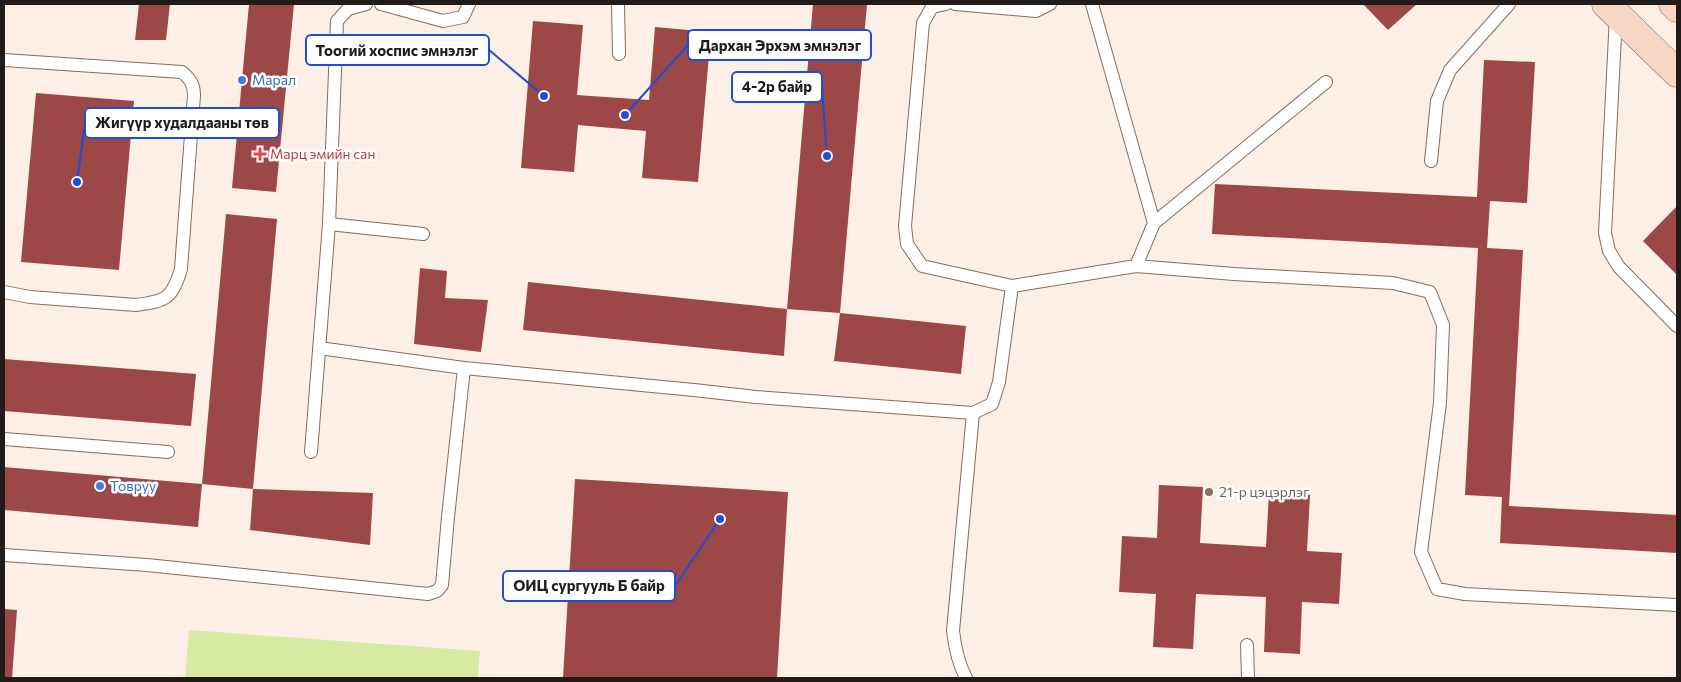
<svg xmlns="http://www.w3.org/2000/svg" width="1681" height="682" viewBox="0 0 1681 682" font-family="Commissioner,sans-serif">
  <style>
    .green { fill: #d6eba1 }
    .building { fill: #9b4846 }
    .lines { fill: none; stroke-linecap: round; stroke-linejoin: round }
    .lane-casing { stroke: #7c6f67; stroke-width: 14 }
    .secondary-casing { stroke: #7c6f67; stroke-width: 29 }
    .lane { stroke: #fff; stroke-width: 12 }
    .secondary { stroke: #f8d6c4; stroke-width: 28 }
    .shop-dot { fill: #3f7fe0; stroke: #fff; stroke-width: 2 }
    .health-dot { fill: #e0444e; stroke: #fff; stroke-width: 2 }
    .education-dot { fill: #8d6e63; stroke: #fff; stroke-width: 2 }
    .labels { text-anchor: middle; stroke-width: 5; stroke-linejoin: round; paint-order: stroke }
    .shop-label { font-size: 14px; fill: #366cbe; stroke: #fff; text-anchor: start }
    .health-label { font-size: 14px; fill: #be3a42; stroke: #fff; text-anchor: start }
    .education-label { font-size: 14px; fill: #785e54; stroke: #fff; text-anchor: start }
    .leader { fill: none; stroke: #1d4ed8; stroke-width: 2 }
    .callout-dot { fill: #1d4ed8; stroke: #fff; stroke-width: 2 }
    .callout { fill: #fff; stroke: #1d4ed8; stroke-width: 2 }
    .callout-label { font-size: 15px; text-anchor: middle; font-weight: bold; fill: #211c19 }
  </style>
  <rect width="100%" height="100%" fill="#fdefe5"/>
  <path class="green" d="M 189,630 L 480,651 L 478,678 L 185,678 Z"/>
  <path class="building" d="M 139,4 L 170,4 L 166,40 L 135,40 Z
    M 249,4 L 294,4 L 276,192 L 232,188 Z
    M 813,4 L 867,4 L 840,313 L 966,326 L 961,374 L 834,361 L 840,313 L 787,309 L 784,356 L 523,330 L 528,282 L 787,309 Z
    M 1363,4 L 1417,4 L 1388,30 Z
    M 533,21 L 583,25 L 577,95 L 649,100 L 655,27 L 711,32 L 698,182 L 642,178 L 646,131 L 600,127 L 578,125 L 574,172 L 521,168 Z
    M 1484,60 L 1535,62 L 1527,203 L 1490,201 L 1487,248 L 1523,250 L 1509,506 L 1677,515 L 1677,553 L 1500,543 L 1502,497 L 1465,495 L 1478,248 L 1212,234 L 1215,184 L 1477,197 Z
    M 36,93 L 134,101 L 119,270 L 21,262 Z
    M 1677,206 L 1677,275 L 1643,241 Z
    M 226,214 L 277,219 L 253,489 L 202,484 Z
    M 420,268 L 447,271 L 445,298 L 488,300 L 481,352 L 414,344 Z
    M 4,359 L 196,374 L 191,426 L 4,411 Z
    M 4,467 L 202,484 L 198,527 L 4,510 Z
    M 575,479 L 788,492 L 777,678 L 563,678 Z
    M 1159,485 L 1203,487 L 1200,543 L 1266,547 L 1269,492 L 1310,495 L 1307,551 L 1342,553 L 1339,604 L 1302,602 L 1300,654 L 1264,652 L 1266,597 L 1196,594 L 1193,649 L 1153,647 L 1156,594 L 1119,592 L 1122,536 L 1157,538 Z
    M 253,489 L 373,493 L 370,545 L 250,530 Z
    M 4,609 L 17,610 L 12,678 L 4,678 Z"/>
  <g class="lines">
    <g class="lane-casing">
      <path id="lane" d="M 381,4 L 443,21 L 463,17 L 469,4
        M 618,4 L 619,54
        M 946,4 L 932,7 L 923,23 L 905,226 L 907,244 L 922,266 L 1012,286 L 1136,266 L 1234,274 L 1393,283 L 1430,292 L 1443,325 L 1440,403 L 1421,552 L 1437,589 L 1465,594 L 1677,605
        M 955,4 L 1036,11 L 1050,4
        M 1092,4 L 1154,223
        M 1616,16 L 1605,233 L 1609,251 L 1619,267 L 1677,326
        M 4,60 L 182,72 C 190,79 194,84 194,95 L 181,269 C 172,299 166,301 136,305 L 30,297 L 4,292
        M 1431,161 L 1437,101 L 1450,70 L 1509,4
        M 329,224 L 423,234
        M 1136,266 L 1154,223 L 1326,82
        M 319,348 L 464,368 L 694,390 L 756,397 L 973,413 L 992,404 L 999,382 L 1012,286
        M 4,439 L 168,452
        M 311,452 L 329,224 L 337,21 L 348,9 L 366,4
        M 4,555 L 147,565 L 428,594 L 437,591 L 442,585 L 448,517 L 464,368
        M 1247,645 L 1248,678
        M 966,678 C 958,663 955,648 953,631 L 973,413"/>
    </g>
    <g class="secondary-casing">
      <path id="secondary" d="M 1606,4 L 1677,73
        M 1673,4 L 1677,8"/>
    </g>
    <use href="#lane" class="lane"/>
    <use href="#secondary" class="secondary"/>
  </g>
  <g class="shop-dot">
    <circle cx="242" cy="80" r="5"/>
    <circle cx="100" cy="486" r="5"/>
  </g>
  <path class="health-dot" d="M257.5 146.5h5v5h5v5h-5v5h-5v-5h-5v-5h5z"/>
  <circle class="education-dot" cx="1209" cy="492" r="5"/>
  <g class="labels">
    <g class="shop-label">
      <text x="252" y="85">Марал</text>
      <text x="110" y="491">Товруу</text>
    </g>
    <g class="health-label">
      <text x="270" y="159">Марц эмийн сан</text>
    </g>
    <g class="education-label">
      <text x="1219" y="497">21-р цэцэрлэг</text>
    </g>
  </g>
  <path class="leader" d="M625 115L688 45M544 96L489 50M827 156L822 87M77 182L85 123M720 519L675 586"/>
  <g class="callout-dot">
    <circle cx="625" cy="115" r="5"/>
    <circle cx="544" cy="96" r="5"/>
    <circle cx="827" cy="156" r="5"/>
    <circle cx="77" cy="182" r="5"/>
    <circle cx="720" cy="519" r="5"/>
  </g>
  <g class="callout">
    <rect x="688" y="30" width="183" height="30" rx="5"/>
    <rect x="306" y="35" width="183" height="30" rx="5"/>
    <rect x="732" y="72" width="90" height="30" rx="5"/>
    <rect x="85" y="108" width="194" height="30" rx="5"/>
    <rect x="503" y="571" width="172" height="30" rx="5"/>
  </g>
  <g class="callout-label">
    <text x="780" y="51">Дархан Эрхэм эмнэлэг</text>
    <text x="397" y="56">Тоогий хоспис эмнэлэг</text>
    <text x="777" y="92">4-2р байр</text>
    <text x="182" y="128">Жигүүр худалдааны төв</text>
    <text x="589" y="591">ОИЦ сургууль Б байр</text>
  </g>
  <rect width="1681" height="682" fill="none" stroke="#211c19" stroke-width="10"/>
</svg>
